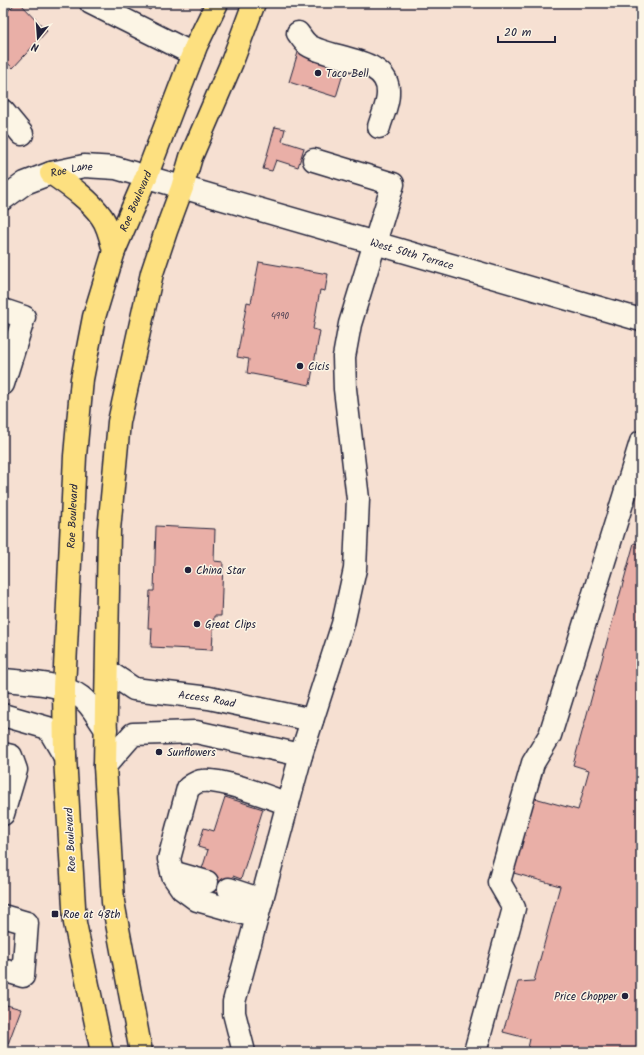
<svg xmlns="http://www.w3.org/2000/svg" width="644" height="1055" viewBox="0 0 644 1055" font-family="Kalam,sans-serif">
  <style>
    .building { fill: #e9afa7; stroke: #22223b }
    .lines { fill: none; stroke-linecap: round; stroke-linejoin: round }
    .minor-casing { stroke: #22223b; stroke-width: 25 }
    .major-casing { stroke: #22223b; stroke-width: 25 }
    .minor { stroke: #fcf5e5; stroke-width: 22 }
    .major { stroke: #fde080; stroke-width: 22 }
    .poi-dot { fill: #22223b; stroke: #fcf5e5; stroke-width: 1.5 }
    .labels { text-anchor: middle; stroke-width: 3; stroke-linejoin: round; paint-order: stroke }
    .number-label { font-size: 9px; fill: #544556 }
    .poi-label { font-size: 11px; fill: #22223b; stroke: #fcf5e5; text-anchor: start }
    .street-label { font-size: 11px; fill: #22223b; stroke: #fcf5e5 }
  </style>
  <rect width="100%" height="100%" fill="#f6e0d2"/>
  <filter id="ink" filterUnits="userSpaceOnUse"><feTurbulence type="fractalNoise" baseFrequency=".025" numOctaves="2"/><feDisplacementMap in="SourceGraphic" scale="8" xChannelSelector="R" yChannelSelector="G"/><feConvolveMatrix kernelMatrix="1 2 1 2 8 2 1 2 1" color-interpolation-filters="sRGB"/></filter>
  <g filter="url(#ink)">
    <path class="building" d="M 16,3 L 20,3 L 47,31 L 13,68 L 3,59 L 3,16 Z
      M 136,3 L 153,3 L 150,10 Z
      M 299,49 L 346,64 L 336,97 L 289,82 Z
      M 275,127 L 285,129 L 282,141 L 304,148 L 298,167 L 276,160 L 272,171 L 263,169 Z
      M 259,262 L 328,274 L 325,291 L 320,290 L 313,329 L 320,331 L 310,385 L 247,373 L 249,359 L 237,357 L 247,302 L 251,303 Z
      M 156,526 L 215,529 L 214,561 L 223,562 L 221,616 L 214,616 L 212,650 L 151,647 L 152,628 L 148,628 L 150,591 L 154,591 Z
      M 634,543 L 641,545 L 641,1052 L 527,1052 L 530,1039 L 503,1032 L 518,982 L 534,981 L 560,886 L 510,872 L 531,797 L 578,810 L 589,770 L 573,765 Z
      M 225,797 L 263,809 L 241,879 L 233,876 L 224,903 L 203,896 L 202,869 L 208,850 L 198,847 L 204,828 L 214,831 Z
      M 3,1004 L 21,1009 L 8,1044 L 3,1043 Z"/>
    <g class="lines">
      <g class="minor-casing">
        <g id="minor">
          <path d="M 91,3 L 193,54"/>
          <path d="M 298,33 C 301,37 304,42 308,45 C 330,60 391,57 388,94 C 388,105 382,116 379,127"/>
          <path d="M 3,111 L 22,134"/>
          <path id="s1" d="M 3,199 L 25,183 L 51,173 L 84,166 L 116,168 L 641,320"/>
          <path d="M 3,310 L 24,317 L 3,384"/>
          <path id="s2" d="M 107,671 L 134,689 L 209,698 L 312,720"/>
          <path d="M 3,680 C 26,682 62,683 81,697 C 92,705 98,719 106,729"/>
          <path d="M 3,715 L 48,728 L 65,757"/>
          <path d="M 3,754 L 11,756 L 16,770 L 3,814"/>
          <path d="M 105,766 L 133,734 L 196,732 L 301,755"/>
          <path d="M 172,872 L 207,882"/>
          <path d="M 229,889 L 262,900"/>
          <path d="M 3,916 L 27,923 L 23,976 L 3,970"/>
          <path d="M 257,917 L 197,900 L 182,889 L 173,876 L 169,859 L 188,788 C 192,785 197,781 202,781 C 222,778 268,797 288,804"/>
          <path d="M 244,1052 L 234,1013 L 234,1002 L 301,755 L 343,624 L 355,569 L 358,499 L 345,389 L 344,357 L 350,324 L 393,184 L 314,160"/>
          <path d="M 475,1052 L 514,908 L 499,882 L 533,763 L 550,735 L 641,442"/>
        </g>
      </g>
      <g class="major-casing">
        <g id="major">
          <path d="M 51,173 C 68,185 88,198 101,216 C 108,225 111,239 114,251"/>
          <path id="s3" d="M 102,1052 L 75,923 L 65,757 L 64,689 L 75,456 L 82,379 L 94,317 L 114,251 L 146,177 L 196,46 L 217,3"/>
          <path d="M 141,1052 L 113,902 L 105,766 L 109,530 L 119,422 L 152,273 L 166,231 L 182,188 L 191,157 L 232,62 L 254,3"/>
        </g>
      </g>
      <use href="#minor" class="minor"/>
      <use href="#major" class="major"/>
    </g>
  </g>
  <g class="poi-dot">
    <circle cx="318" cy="73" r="4"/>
    <circle cx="300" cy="366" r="4"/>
    <circle cx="188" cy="570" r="4"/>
    <circle cx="197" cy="624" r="4"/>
    <circle cx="159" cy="752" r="4"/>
    <rect x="51" y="910" width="8" height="8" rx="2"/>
    <circle cx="625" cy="996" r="4"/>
  </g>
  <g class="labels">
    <g class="number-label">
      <text x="280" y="319">4990</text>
    </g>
    <g class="poi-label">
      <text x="326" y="77">Taco Bell</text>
      <text x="308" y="370">Cicis</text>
      <text x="196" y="574">China Star</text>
      <text x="205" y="628">Great Clips</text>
      <text x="167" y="756">Sunflowers</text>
      <text x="63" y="918">Roe at 48th</text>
      <text x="617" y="1000" text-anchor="end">Price Chopper</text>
    </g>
    <g class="street-label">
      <text dy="4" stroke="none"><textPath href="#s1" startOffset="76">Roe Lane</textPath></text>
      <text dy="4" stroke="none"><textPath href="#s3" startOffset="863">Roe Boulevard</textPath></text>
      <text dy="4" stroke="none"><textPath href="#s1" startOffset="429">West 50th Terrace</textPath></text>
      <text dy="4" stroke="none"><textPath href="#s3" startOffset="539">Roe Boulevard</textPath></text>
      <text dy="4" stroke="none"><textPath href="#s2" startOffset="106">Access Road</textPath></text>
      <text transform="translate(70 840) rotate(-93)" y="4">Roe Boulevard</text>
    </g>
  </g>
  <rect width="644" height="1055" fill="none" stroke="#fcf5e5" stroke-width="16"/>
  <rect x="8" y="8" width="628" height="1039" fill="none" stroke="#22223b" stroke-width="1.5" filter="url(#ink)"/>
  <g transform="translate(38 38) rotate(197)" stroke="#fcf5e5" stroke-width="3" paint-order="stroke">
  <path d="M0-3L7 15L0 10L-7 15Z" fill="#22223b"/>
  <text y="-6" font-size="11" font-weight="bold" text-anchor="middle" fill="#22223b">N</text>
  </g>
  <path d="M498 36v6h57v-6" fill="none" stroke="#22223b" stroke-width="2"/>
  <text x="504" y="36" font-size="12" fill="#22223b" stroke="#fcf5e5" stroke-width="3" paint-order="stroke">20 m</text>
</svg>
